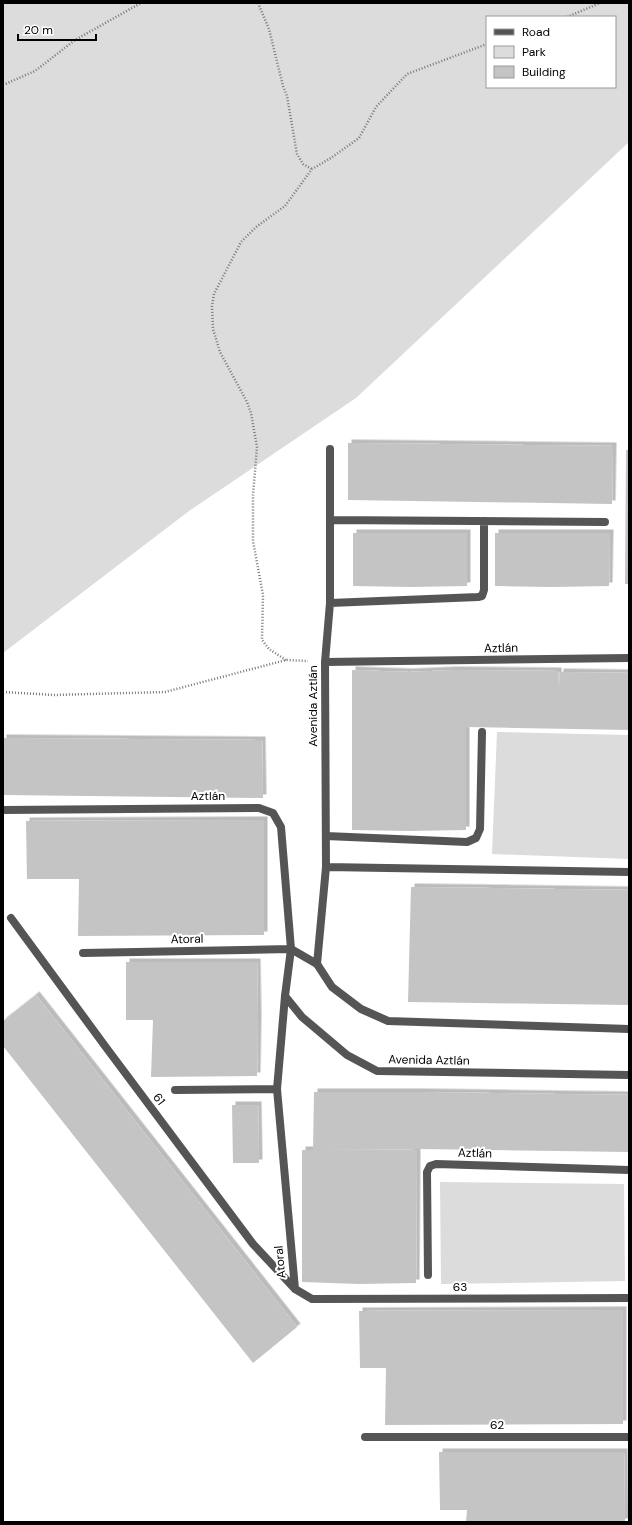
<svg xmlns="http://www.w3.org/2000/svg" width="632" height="1525" viewBox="0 0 632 1525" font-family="'DM Sans',sans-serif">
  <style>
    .green { fill: #dcdcdc; fill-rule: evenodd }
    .building { fill: #c4c4c4; filter: url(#shadow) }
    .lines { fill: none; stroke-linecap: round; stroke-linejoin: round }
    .path { stroke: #777; stroke-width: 2.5; stroke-dasharray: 1 2; stroke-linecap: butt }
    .minor { stroke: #555; stroke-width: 8 }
    .tertiary { stroke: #555; stroke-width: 8 }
    .labels { text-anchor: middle; stroke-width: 4; stroke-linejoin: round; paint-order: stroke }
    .street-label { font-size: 12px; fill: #000; stroke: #fff }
  </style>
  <defs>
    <filter id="shadow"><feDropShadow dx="3.5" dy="-3.5" stdDeviation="0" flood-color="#0004"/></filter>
  </defs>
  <rect width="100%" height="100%" fill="#fff"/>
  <path class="green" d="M 3,3 L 629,3 L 629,142 L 356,398 L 189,511 L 3,653 ZM 487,17 L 615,17 L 615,87 L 487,87 Z
    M 497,732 L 629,735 L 629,859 L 492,854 Z
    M 440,1182 L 624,1184 L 625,1281 L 441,1284 Z"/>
  <path class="building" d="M 348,443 L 613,446 L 612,504 L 348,500 Z
    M 626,450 L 629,450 L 629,584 L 625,584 Z
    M 353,533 L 467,533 L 467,586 L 410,587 L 353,586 Z
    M 495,533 L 610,533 L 609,586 L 552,587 L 495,586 Z
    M 352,670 L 409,672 L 453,670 L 558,671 L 559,688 L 560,672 L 629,673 L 629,730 L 466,727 L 466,830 L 409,831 L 352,830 Z
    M 3,738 L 262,740 L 263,798 L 3,795 Z
    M 264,820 L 264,935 L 78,936 L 79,879 L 27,879 L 26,821 Z
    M 411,887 L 629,890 L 629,1005 L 408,1002 Z
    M 126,962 L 257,962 L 258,1019 L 257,1076 L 151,1077 L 153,1020 L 126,1020 Z
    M 36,995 L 297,1327 L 253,1363 L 3,1046 L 3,1021 Z
    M 314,1092 L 420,1092 L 629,1095 L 629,1152 L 419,1149 L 419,1132 L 419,1149 L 322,1149 L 417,1150 L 416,1283 L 359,1284 L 302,1282 L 302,1150 L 313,1150 Z
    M 232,1105 L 258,1105 L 259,1163 L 233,1163 Z
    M 623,1310 L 623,1424 L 385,1425 L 386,1368 L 360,1368 L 359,1311 Z
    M 439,1452 L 624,1452 L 625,1522 L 466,1522 L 467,1510 L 440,1510 Z"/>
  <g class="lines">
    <path class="path" d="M 258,3 L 269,29 L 283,86 L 287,96 L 297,154 L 303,164 L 312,169
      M 567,17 L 600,3
      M 3,85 L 35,71 L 75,40 L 141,3
      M 286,660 L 269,649 L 262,640 L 263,595 L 253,541 L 253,495 L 257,447 L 251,413 L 247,402 L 220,352 L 213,329 L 212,306 L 214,294 L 241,242 L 256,227 L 285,206 L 312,169 L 331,158 L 359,138 L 376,107 L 407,74 L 487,44
      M 3,692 L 54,695 L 165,692 L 286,660 L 308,661"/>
    <path class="minor" d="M 330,520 L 605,522
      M 330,603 L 478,597 L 482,596 L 484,590 L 484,521
      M 325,662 L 629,658
      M 3,810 L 259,808 L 273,813 L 281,827 L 291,949
      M 326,836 L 467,842 L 476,838 L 480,829 L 482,732
      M 326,867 L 629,872
      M 11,918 L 105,1046 L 253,1244 L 295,1289 L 312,1299 L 629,1298
      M 291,949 L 317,964 L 326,867 L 325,662 L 330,603 L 330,449
      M 83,953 L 291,949
      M 285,996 L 277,1089 L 295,1289
      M 175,1090 L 277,1089
      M 428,1275 L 427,1172 L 430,1166 L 436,1164 L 629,1170
      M 365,1437 L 629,1437"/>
    <path class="tertiary" d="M 291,949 L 285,996 L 302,1017 L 347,1055 L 377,1071 L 629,1075
      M 317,964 L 332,987 L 361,1009 L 388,1021 L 629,1029"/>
  </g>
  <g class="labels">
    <g class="street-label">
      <text transform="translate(501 648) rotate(-1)" y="4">Aztlán</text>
      <text transform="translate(313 706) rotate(-90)" y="4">Avenida Aztlán</text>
      <text x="208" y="800">Aztlán</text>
      <text transform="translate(187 939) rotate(-1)" y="4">Atoral</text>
      <text transform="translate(429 1060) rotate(1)" y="4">Avenida Aztlán</text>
      <text transform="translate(159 1099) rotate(53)" y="4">61</text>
      <text transform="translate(475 1153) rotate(2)" y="4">Aztlán</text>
      <text transform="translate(280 1262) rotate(-95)" y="4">Atoral</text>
      <text x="460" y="1291">63</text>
      <text x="497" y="1429">62</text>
    </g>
  </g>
  <rect width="632" height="1525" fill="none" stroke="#000000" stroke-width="8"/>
  <rect x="486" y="16" width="130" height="72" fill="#ffffff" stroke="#999999"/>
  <rect x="494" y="29" width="20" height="6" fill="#555555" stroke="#999999"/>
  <text x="522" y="36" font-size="12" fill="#000000">Road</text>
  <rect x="494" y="46" width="20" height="12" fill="#dcdcdc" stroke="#999999"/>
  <text x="522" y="56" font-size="12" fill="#000000">Park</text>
  <rect x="494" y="66" width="20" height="12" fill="#c4c4c4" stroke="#999999"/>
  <text x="522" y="76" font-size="12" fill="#000000">Building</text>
  <path d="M18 34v6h78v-6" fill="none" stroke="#000000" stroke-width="2"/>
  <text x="24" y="34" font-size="12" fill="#000000" stroke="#ffffff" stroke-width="3" paint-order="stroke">20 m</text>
</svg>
